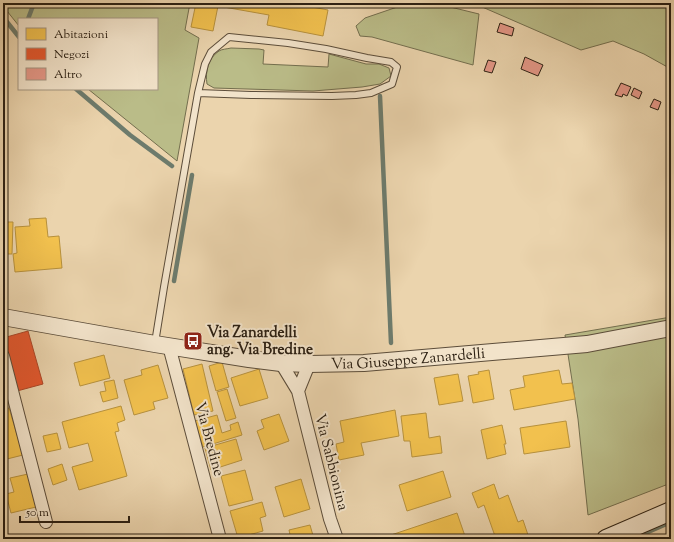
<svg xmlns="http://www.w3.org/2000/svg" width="674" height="542" viewBox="0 0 674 542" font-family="'Sorts Mill Goudy',serif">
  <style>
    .green { fill: #babc88; stroke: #736e4e }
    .homes { fill: #f2c14e; stroke: #b7913c }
    .shops { fill: #e4572e; stroke: #ad4626 }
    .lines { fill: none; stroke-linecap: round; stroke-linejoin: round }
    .stream { stroke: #6d7b6c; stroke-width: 4.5 }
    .building { fill: #e59787; stroke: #2c2013 }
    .service-casing { stroke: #5c4d3a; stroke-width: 8 }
    .minor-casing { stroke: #5c4d3a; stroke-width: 14 }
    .tertiary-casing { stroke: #5c4d3a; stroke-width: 18 }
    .secondary-casing { stroke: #2c2013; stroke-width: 20 }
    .service { stroke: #f2e3ca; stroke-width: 6 }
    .minor { stroke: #f2e3ca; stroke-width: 12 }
    .tertiary { stroke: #f2e3ca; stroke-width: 16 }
    .secondary { stroke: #f2e3ca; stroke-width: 18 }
    .labels { text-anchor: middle; stroke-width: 4; stroke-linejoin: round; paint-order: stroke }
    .poi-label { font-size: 15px; font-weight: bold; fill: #2c2013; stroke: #f2e3ca; text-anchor: start }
    .street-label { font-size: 15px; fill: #2c2013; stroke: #f2e3ca }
  </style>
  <rect width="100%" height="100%" fill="#ebd4ad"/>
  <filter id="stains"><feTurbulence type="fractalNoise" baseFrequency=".005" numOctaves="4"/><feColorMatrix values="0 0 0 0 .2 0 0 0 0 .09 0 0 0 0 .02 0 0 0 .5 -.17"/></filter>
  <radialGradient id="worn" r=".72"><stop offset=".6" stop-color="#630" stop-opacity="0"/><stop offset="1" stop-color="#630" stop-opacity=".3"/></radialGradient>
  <path class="green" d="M 3,3 L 190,3 L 185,30 L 199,38 L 177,161 L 88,89 L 157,89 L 157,19 L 19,19 L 19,26 L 3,6 Z
    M 409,3 L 438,4 L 479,14 L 473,65 L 372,37 L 360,36 L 356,26 L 365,18 Z
    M 473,3 L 671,3 L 671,69 L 644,54 L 613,41 L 581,50 Z
    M 231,48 L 259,49 L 264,50 L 263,64 L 328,67 L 329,54 L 366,64 L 379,64 L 389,68 L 391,76 L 380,84 L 362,87 L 313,91 L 214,88 L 207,84 C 205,72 208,58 219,51 C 222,49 227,49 231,48 Z
    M 671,317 L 671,483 L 588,515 L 578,419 L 565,335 Z"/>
  <path class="homes" d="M 196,3 L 291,3 L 328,10 L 323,36 L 267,25 L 269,15 L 218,6 L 213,31 L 191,27 Z
    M 46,218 L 48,237 L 59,236 L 62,268 L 15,272 L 13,254 L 17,253 L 15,227 L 30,226 L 29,219 Z
    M 3,222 L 13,222 L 12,254 L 3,254 Z
    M 104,355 L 110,378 L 80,386 L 74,363 Z
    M 222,362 L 229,387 L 216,391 L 209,366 Z
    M 202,364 L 213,411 L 194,415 L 183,369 Z
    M 158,365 L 168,398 L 153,402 L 155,409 L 134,415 L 124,380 L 142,375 L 141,370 Z
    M 259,369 L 268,398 L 240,406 L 231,378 Z
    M 489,370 L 494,399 L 473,403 L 468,376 L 479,374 L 478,372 Z
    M 559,370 L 562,384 L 572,383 L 575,399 L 514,410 L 510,390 L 525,387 L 523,376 Z
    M 458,374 L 463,401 L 439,405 L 434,378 Z
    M 114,380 L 118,398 L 103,402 L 100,392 L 106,391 L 104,382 Z
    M 227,389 L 236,418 L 226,421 L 217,392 Z
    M 121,406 L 125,420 L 117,423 L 119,431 L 115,432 L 127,476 L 79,490 L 72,467 L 93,461 L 88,443 L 69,448 L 62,422 Z
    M 9,408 L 23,455 L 3,460 L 3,409 Z
    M 395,410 L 399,436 L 361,443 L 364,455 L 339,460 L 336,444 L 344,442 L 340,421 Z
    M 426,413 L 429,438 L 440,436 L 442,453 L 412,457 L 410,441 L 404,441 L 401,416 Z
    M 279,414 L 289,441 L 264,450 L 257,431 L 264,428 L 261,420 Z
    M 217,415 L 222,433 L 231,430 L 230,425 L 238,422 L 242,435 L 203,447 L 195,421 Z
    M 566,421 L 570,447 L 524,454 L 520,428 Z
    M 502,425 L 506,444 L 504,444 L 506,454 L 487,459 L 481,430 Z
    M 57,433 L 61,449 L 47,452 L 43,436 Z
    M 236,439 L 242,460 L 211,470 L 205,448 Z
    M 62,464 L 67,480 L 53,485 L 48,469 Z
    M 245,470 L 253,500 L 229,506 L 221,476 Z
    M 443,471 L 451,497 L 407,511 L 399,485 Z
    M 28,474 L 36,507 L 11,513 L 6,494 L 14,492 L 10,478 Z
    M 301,479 L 310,509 L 284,517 L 275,487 Z
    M 494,484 L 499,499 L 508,495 L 518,522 L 523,520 L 528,535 L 516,539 L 496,539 L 484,505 L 478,508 L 472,493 Z
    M 262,502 L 266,516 L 260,518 L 263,531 L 238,538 L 230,511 Z
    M 457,513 L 466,539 L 379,539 Z
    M 310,525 L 314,539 L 291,539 L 289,530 Z
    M 25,536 L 26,539 L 18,539 L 18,538 Z"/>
  <path class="shops" d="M 28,331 L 43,384 L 17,391 L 3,341 L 3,338 Z"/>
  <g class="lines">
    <path class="stream" d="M 3,17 L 19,37
      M 28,19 L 34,3
      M 76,89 L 130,135 L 172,166
      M 380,96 L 391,343
      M 174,281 L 192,175
      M 632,539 L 671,522"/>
  </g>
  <path class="building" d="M 500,23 L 514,28 L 512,36 L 497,32 Z
    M 525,57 L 543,65 L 538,76 L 521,69 Z
    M 488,60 L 496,62 L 492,73 L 484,71 Z
    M 621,83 L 631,87 L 627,96 L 623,94 L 622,97 L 615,95 Z
    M 634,88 L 642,92 L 639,99 L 631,95 Z
    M 654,99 L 661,102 L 658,110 L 650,107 Z"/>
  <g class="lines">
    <g class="service-casing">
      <path id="service" d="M 155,343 L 164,287 L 198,93 L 205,64 L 211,52 L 229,37 L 288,43 L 326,49 L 367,58 L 391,62 L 397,67 L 392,84 L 371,93 L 356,95 L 332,96 L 251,95 L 198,93"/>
    </g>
    <g class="minor-casing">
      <path id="minor" d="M 169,346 L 220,539
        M 3,356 L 46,522
        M 281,363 L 298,391 L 330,519 L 337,539
        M 298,391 L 309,364"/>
    </g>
    <g class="tertiary-casing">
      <g id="tertiary">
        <path id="s1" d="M 3,317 L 155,344 L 249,359 L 281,363 L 309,364 L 364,363 L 587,344 L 671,328"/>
      </g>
    </g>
    <g class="secondary-casing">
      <path id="secondary" d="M 606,539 L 671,511"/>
    </g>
    <use href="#service" class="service"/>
    <use href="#minor" class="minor"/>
    <use href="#tertiary" class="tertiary"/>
    <use href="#secondary" class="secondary"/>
  </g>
  <defs>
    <g id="bus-square" transform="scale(1)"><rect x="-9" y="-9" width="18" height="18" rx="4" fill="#8f2418" stroke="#f2e3ca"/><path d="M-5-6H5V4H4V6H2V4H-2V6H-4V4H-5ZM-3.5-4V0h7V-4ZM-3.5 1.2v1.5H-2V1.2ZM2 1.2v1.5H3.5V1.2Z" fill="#fff"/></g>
  </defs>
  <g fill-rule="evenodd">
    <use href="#bus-square" x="193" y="341"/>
  </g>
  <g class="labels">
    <g class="poi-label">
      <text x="207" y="337">Via Zanardelli<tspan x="207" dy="17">ang. Via Bredine</tspan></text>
    </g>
    <g class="street-label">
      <text dy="5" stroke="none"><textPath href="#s1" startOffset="409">Via Giuseppe Zanardelli</textPath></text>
      <text transform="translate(210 439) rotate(75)" y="5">Via Bredine</text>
      <text transform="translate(332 462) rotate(76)" y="5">Via Sabbionina</text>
    </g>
  </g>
  <rect width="674" height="542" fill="none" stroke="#ebd4ad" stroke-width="16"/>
  <rect x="4" y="4" width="666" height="534" fill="none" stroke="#2c2013" stroke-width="2"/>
  <rect x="8" y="8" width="658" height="526" fill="none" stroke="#2c2013"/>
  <rect x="18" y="18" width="140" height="72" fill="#f2e3ca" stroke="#a39581"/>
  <rect x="26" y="28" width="20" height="12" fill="#f2c14e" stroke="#a39581"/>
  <text x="54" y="38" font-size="12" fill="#2c2013">Abitazioni</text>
  <rect x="26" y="48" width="20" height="12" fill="#e4572e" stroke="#a39581"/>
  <text x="54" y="58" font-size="12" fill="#2c2013">Negozi</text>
  <rect x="26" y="68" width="20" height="12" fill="#e59787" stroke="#a39581"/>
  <text x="54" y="78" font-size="12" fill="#2c2013">Altro</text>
  <path d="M20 516v6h109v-6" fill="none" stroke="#2c2013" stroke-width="2"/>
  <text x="26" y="516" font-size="12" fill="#2c2013" stroke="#f2e3ca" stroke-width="3" paint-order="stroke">50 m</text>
  <rect width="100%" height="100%" filter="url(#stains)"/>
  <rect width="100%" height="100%" fill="url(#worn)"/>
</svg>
